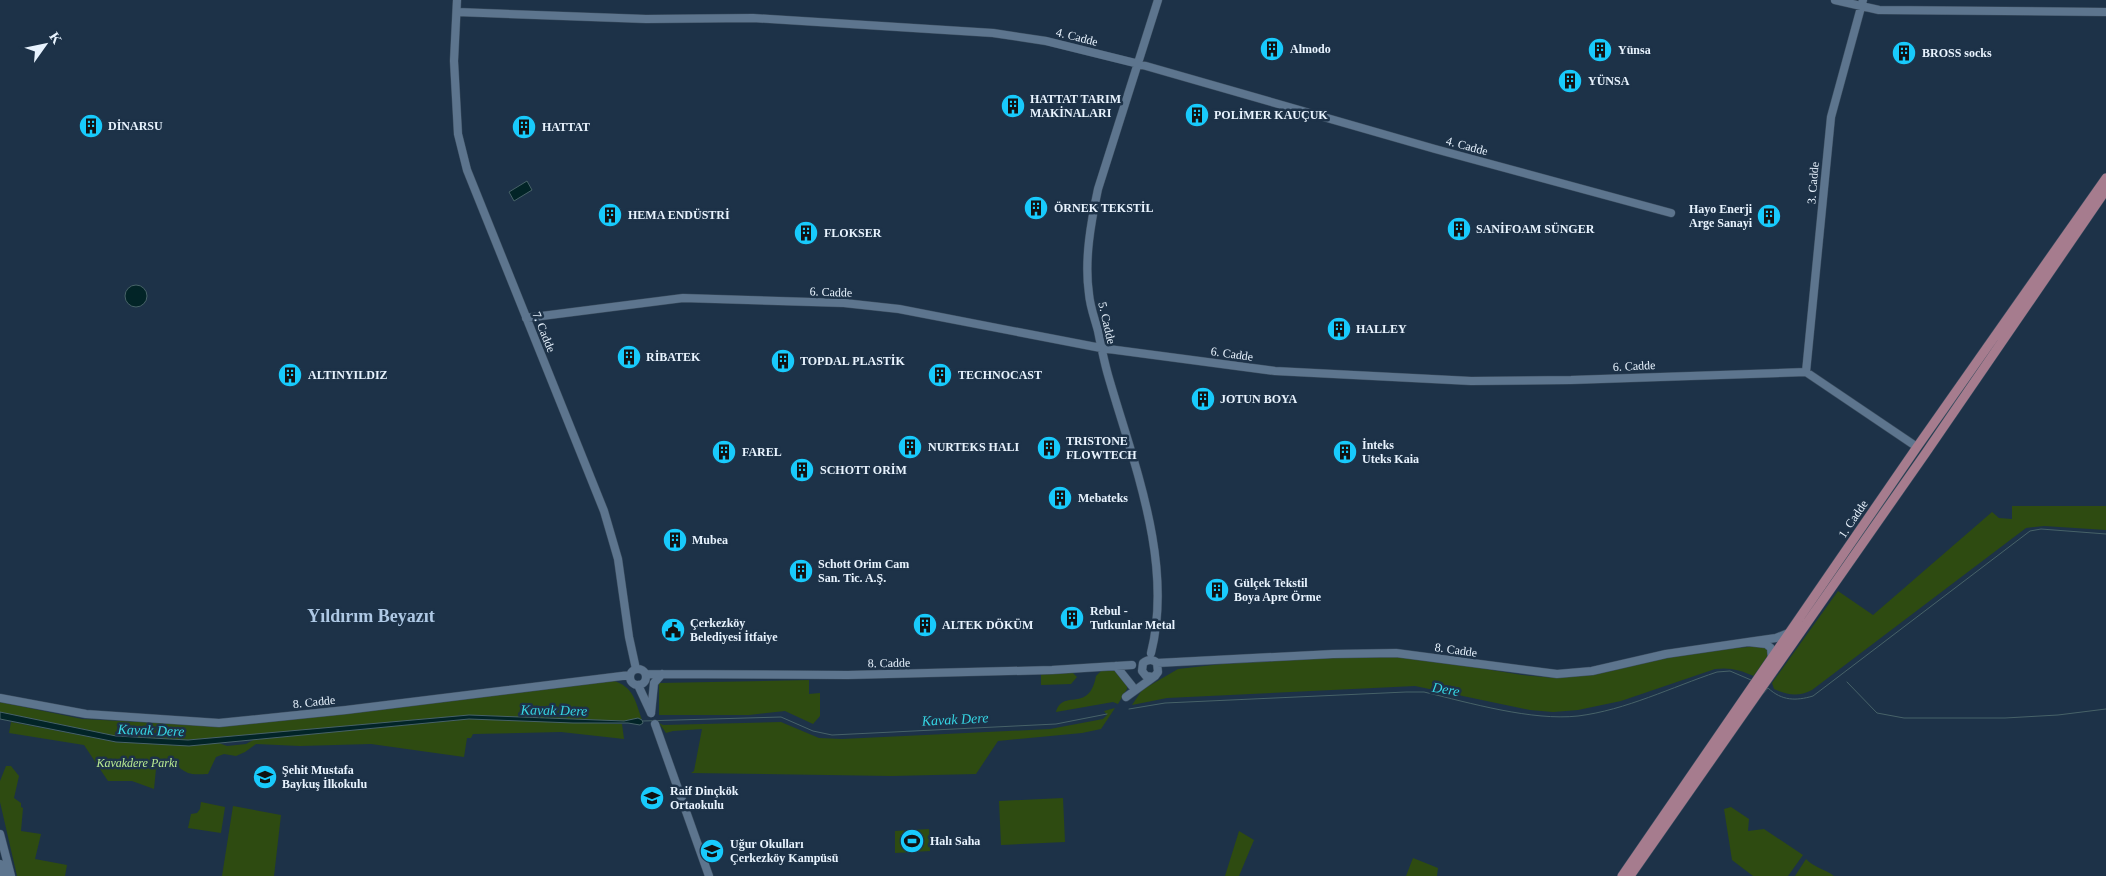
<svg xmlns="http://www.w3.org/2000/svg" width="2106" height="876" viewBox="0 0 2106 876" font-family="Georgia,serif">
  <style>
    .green { fill: #2e4b11 }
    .water { fill: #022427; stroke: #476268 }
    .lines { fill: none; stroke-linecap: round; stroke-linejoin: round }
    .stream { stroke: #476268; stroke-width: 1 }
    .secondary-casing { stroke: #3b4d5f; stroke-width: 9 }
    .primary-casing { stroke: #3b4d5f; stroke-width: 10 }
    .secondary { stroke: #5d758e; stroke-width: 8 }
    .primary { stroke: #a67c8e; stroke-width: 9 }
    .labels { text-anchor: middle; stroke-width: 5; stroke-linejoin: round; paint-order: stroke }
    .street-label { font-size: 12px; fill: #e8f3fe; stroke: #1d3248 }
    .poi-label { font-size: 12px; font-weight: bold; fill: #e8f3fe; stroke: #1d3248; text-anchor: start }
    .park-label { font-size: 12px; font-style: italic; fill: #b9eb92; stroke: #1d3248 }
    .water-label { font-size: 14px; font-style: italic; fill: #36d6e4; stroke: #1d3248 }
    .district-label { font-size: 18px; font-weight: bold; fill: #aec8e4; stroke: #1d3248 }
  </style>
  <rect width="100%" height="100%" fill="#1d3248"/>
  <path class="green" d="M 2012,506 L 2106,506 L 2106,530 L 2044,526 L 2026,528 L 1812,690 C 1798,697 1788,695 1774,689 L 1772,683 L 1838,591 L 1873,615 L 1992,512 L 1999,518 L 2012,519 Z
    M 1761,646 L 1767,648 L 1769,655 L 1754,676 C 1740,670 1730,667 1715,669 L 1621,701 L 1578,710 L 1553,712 L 1530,710 L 1415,686 L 1167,698 L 1132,705 L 1142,690 L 1178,669 L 1222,664 L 1395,654 L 1522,675 L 1555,678 L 1712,650 Z
    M 1101,671 L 1116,671 L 1127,682 L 1127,689 L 1118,704 L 1113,702 L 1056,712 C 1063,688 1089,714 1096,676 Z
    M 1072,672 L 1077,677 L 1071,684 L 1041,685 L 1041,673 Z
    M 612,680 C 634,687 635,700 642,720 L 638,718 L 624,721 L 569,720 L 469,715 L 188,740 L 116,736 L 0,712 L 0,702 L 82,719 L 219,726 L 344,714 Z
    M 809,680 L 809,694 L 820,693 L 820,716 L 813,724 L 785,711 L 749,715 L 659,715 L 659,683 Z
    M 1115,708 L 1101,729 L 1082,733 L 998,741 L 976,774 L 892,776 L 691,773 L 694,771 L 702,729 L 673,731 L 666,733 L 659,723 L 663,725 L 781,722 L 819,738 L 842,739 L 1050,729 L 1103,719 L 1107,715 L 1104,711 Z
    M 469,719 L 622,724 L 624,739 L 561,732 L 473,734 L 471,738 L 467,738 L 464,757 L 371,744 L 300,746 L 256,744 L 245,752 L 236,756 L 224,754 L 216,757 L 208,774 C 202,774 193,775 188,773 C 170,764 179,759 156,769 L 154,789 L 132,781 L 108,781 L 84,745 L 9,733 L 11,722 L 116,742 L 189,746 L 216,742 L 227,746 L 246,744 L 255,739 Z
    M 6,766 L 11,766 L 19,776 L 14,798 L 21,803 L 21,807 L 23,808 L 21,831 L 41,834 L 35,859 L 67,865 L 65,876 L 17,876 L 0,802 L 0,781 Z
    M 1063,798 L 1065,842 L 1001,845 L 999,801 Z
    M 201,802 L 225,807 L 221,833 L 188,828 L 191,814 L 197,813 L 200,809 Z
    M 233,806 L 281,815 L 274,876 L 222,876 Z
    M 1731,807 L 1749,819 L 1748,831 L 1764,829 L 1803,855 L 1788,876 L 1753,876 L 1732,860 L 1724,809 Z
    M 929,829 L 930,851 L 895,853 L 895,831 Z
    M 1239,831 L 1254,840 L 1239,876 L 1225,876 Z
    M 1413,858 L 1438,868 L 1437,876 L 1406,876 Z
    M 1806,859 C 1813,867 1825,869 1834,876 L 1795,876 Z"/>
  <path class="water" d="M 527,181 L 532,190 L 514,201 L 509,192 Z
    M125 296a11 11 0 1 1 22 0a11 11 0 1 1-22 0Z
    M 0,712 L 116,736 L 188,740 L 469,715 L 624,721 L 638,718 L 642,720 L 643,723 L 640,725 L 628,723 L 573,723 L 469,719 L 189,746 L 116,742 L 0,719 Z"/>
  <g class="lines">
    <path class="stream" d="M 1847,682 L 1877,713 L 1904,718 L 2005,718 L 2058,715 L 2106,709
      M 1761,696 L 1768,688 C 1782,701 1796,701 1813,696 L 2030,531 L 2041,529 L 2106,534
      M 1129,709 L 1165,703 L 1406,692 L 1424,692 C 1470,703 1532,721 1578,716 C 1626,710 1672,687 1717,672 L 1730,671 L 1751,680
      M 643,721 L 781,717 L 813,731 L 832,735 L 1056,724 L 1107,714"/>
    <g class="secondary-casing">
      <path id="secondary" d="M 457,0 L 454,61 L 458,134 L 467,170 L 604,511 L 618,559 L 629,637 L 636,669
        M 1835,0 L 1879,10 L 2106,12
        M 457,12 L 646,19 L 753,18 L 993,33 L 1046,41 L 1139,64 L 1435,149 L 1671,213
        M 526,318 L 683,298 L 844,303 L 899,309 L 1101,348 L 1275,371 L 1471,381 L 1571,380 L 1806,372 L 1917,447
        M 1806,372 L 1831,117 L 1863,0
        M 1151,653 C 1174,562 1133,462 1108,375 C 1104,361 1101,346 1098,331 C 1095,319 1090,307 1089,294 C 1084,260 1091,222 1098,189 L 1158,0
        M 1772,659 L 1771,648 L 1766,644 L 1748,642 L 1776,638 L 1791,632
        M 1157,663 L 1333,654 L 1396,653 L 1557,674 L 1592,671 L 1666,654 L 1748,642
        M 1116,666 L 1132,686
        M630 677a8 8 0 1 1 16 0a8 8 0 1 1-16 0Z
        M 646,674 L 848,675 L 1052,670 L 1132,665
        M 638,685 L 651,713
        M 1126,697 L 1155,676 L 1158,672 L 1157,663 C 1153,659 1148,659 1143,663 L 1142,671 L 1146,676 L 1153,677
        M 0,698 L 86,714 L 219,723 L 346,710 L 630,675
        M 651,713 L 654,683 L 662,674
        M 655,724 L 709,876
        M 0,834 L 11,876
        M 0,864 L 3,876"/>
    </g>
    <g class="primary-casing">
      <path id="primary" d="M 1622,876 L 1917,447 L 2106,178
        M 1630,876 L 1925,454 L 2106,190"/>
    </g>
    <use href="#secondary" class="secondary"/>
    <use href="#primary" class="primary"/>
  </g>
  <defs>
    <g id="building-disc" transform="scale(1.25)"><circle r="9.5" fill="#18cafc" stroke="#1d3248"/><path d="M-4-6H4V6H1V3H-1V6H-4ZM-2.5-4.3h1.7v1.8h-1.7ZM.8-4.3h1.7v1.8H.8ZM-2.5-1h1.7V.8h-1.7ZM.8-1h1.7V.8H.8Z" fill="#111"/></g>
    <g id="civic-disc" transform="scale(1.25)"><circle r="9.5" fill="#18cafc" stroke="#1d3248"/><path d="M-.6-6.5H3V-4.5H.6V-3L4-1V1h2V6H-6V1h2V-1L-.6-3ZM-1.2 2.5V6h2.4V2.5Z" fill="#111"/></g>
    <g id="school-disc" transform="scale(1.25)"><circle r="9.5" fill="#18cafc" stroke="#1d3248"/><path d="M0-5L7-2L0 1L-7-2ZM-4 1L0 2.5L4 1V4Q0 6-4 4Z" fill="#111"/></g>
    <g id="stadium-disc" transform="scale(1.25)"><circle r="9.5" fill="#18cafc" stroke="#1d3248"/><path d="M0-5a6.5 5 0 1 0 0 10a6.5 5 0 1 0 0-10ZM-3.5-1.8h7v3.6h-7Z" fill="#111"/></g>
  </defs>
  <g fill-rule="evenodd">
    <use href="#building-disc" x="1272" y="49"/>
    <use href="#building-disc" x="1600" y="50"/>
    <use href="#building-disc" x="1904" y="53"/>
    <use href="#building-disc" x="1570" y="81"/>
    <use href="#building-disc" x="1013" y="106"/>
    <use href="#building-disc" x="1197" y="115"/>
    <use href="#building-disc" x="91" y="126"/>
    <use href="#building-disc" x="524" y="127"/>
    <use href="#building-disc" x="1036" y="208"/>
    <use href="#building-disc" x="610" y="215"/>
    <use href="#building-disc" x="1769" y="216"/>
    <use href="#building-disc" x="1459" y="229"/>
    <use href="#building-disc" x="806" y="233"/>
    <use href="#building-disc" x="1339" y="329"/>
    <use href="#building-disc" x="629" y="357"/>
    <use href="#building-disc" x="783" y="361"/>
    <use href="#building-disc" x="290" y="375"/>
    <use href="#building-disc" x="940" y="375"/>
    <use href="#building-disc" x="1203" y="399"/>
    <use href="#building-disc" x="910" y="447"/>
    <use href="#building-disc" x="1049" y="448"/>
    <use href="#building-disc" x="724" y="452"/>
    <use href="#building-disc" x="1345" y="452"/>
    <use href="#building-disc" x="802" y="470"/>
    <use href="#building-disc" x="1060" y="498"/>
    <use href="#building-disc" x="675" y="540"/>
    <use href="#building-disc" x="801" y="571"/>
    <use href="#building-disc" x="1217" y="590"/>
    <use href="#building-disc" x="1072" y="618"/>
    <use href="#building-disc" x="925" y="625"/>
    <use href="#civic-disc" x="673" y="630"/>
    <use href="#school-disc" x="265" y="777"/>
    <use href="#school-disc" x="652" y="798"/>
    <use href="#stadium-disc" x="912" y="841"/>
    <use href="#school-disc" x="712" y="851"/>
  </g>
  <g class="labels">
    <g class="street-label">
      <text transform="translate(1077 37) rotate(14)" y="4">4. Cadde</text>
      <text transform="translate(1467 146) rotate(15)" y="4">4. Cadde</text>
      <text transform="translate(1813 183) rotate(-85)" y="4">3. Cadde</text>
      <text transform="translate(831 292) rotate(2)" y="4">6. Cadde</text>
      <text transform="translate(1107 323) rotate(77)" y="4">5. Cadde</text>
      <text transform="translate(544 332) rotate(68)" y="4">7. Cadde</text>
      <text transform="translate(1232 354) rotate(8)" y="4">6. Cadde</text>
      <text transform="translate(1634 366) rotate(-3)" y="4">6. Cadde</text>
      <text transform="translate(1853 519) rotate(-56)" y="4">1. Cadde</text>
      <text transform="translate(1456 650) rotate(8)" y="4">8. Cadde</text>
      <text transform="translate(889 663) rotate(-1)" y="4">8. Cadde</text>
      <text transform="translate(314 702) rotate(-6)" y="4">8. Cadde</text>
    </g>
    <g class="poi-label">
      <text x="1290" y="53">Almodo</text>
      <text x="1618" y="54">Yünsa</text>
      <text x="1922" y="57">BROSS socks</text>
      <text x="1588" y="85">YÜNSA</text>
      <text x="1030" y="103">HATTAT TARIM<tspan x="1030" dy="14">MAKİNALARI</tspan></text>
      <text x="1214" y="119">POLİMER KAUÇUK</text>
      <text x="108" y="130">DİNARSU</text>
      <text x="542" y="131">HATTAT</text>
      <text x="1054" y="212">ÖRNEK TEKSTİL</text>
      <text x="1752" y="213" text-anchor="end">Hayo Enerji<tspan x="1752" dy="14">Arge Sanayi</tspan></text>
      <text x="628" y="219">HEMA ENDÜSTRİ</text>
      <text x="1476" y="233">SANİFOAM SÜNGER</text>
      <text x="824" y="237">FLOKSER</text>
      <text x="1356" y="333">HALLEY</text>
      <text x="646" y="361">RİBATEK</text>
      <text x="800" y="365">TOPDAL PLASTİK</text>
      <text x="308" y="379">ALTINYILDIZ</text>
      <text x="958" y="379">TECHNOCAST</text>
      <text x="1220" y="403">JOTUN BOYA</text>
      <text x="1066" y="445">TRISTONE<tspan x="1066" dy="14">FLOWTECH</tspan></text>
      <text x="1362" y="449">İnteks<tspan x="1362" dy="14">Uteks Kaia</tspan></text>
      <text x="928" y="451">NURTEKS HALI</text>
      <text x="742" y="456">FAREL</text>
      <text x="820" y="474">SCHOTT ORİM</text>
      <text x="1078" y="502">Mebateks</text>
      <text x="692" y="544">Mubea</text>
      <text x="818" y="568">Schott Orim Cam<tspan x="818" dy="14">San. Tic. A.Ş.</tspan></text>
      <text x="1234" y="587">Gülçek Tekstil<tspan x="1234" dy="14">Boya Apre Örme</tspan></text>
      <text x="1090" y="615">Rebul -<tspan x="1090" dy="14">Tutkunlar Metal</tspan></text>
      <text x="690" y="627">Çerkezköy<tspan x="690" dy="14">Belediyesi İtfaiye</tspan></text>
      <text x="942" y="629">ALTEK DÖKÜM</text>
      <text x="282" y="774">Şehit Mustafa<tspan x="282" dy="14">Baykuş İlkokulu</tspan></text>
      <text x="670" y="795">Raif Dinçkök<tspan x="670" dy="14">Ortaokulu</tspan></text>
      <text x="930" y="845">Halı Saha</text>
      <text x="730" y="848">Uğur Okulları<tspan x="730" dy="14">Çerkezköy Kampüsü</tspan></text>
    </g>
    <g class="park-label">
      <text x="137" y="767">Kavakdere Parkı</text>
    </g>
    <g class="water-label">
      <text transform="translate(1446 689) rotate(10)" y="5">Dere</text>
      <text transform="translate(554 710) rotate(1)" y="5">Kavak Dere</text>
      <text transform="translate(955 719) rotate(-3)" y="5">Kavak Dere</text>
      <text transform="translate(151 730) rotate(2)" y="5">Kavak Dere</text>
    </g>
    <g class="district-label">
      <text x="371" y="622">Yıldırım Beyazıt</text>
    </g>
  </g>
  <g transform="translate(45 45) rotate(57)" stroke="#1d3248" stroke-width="4" paint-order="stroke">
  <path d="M0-4L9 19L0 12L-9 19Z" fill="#e8f3fe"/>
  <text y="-8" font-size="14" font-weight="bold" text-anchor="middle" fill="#e8f3fe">K</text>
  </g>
</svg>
